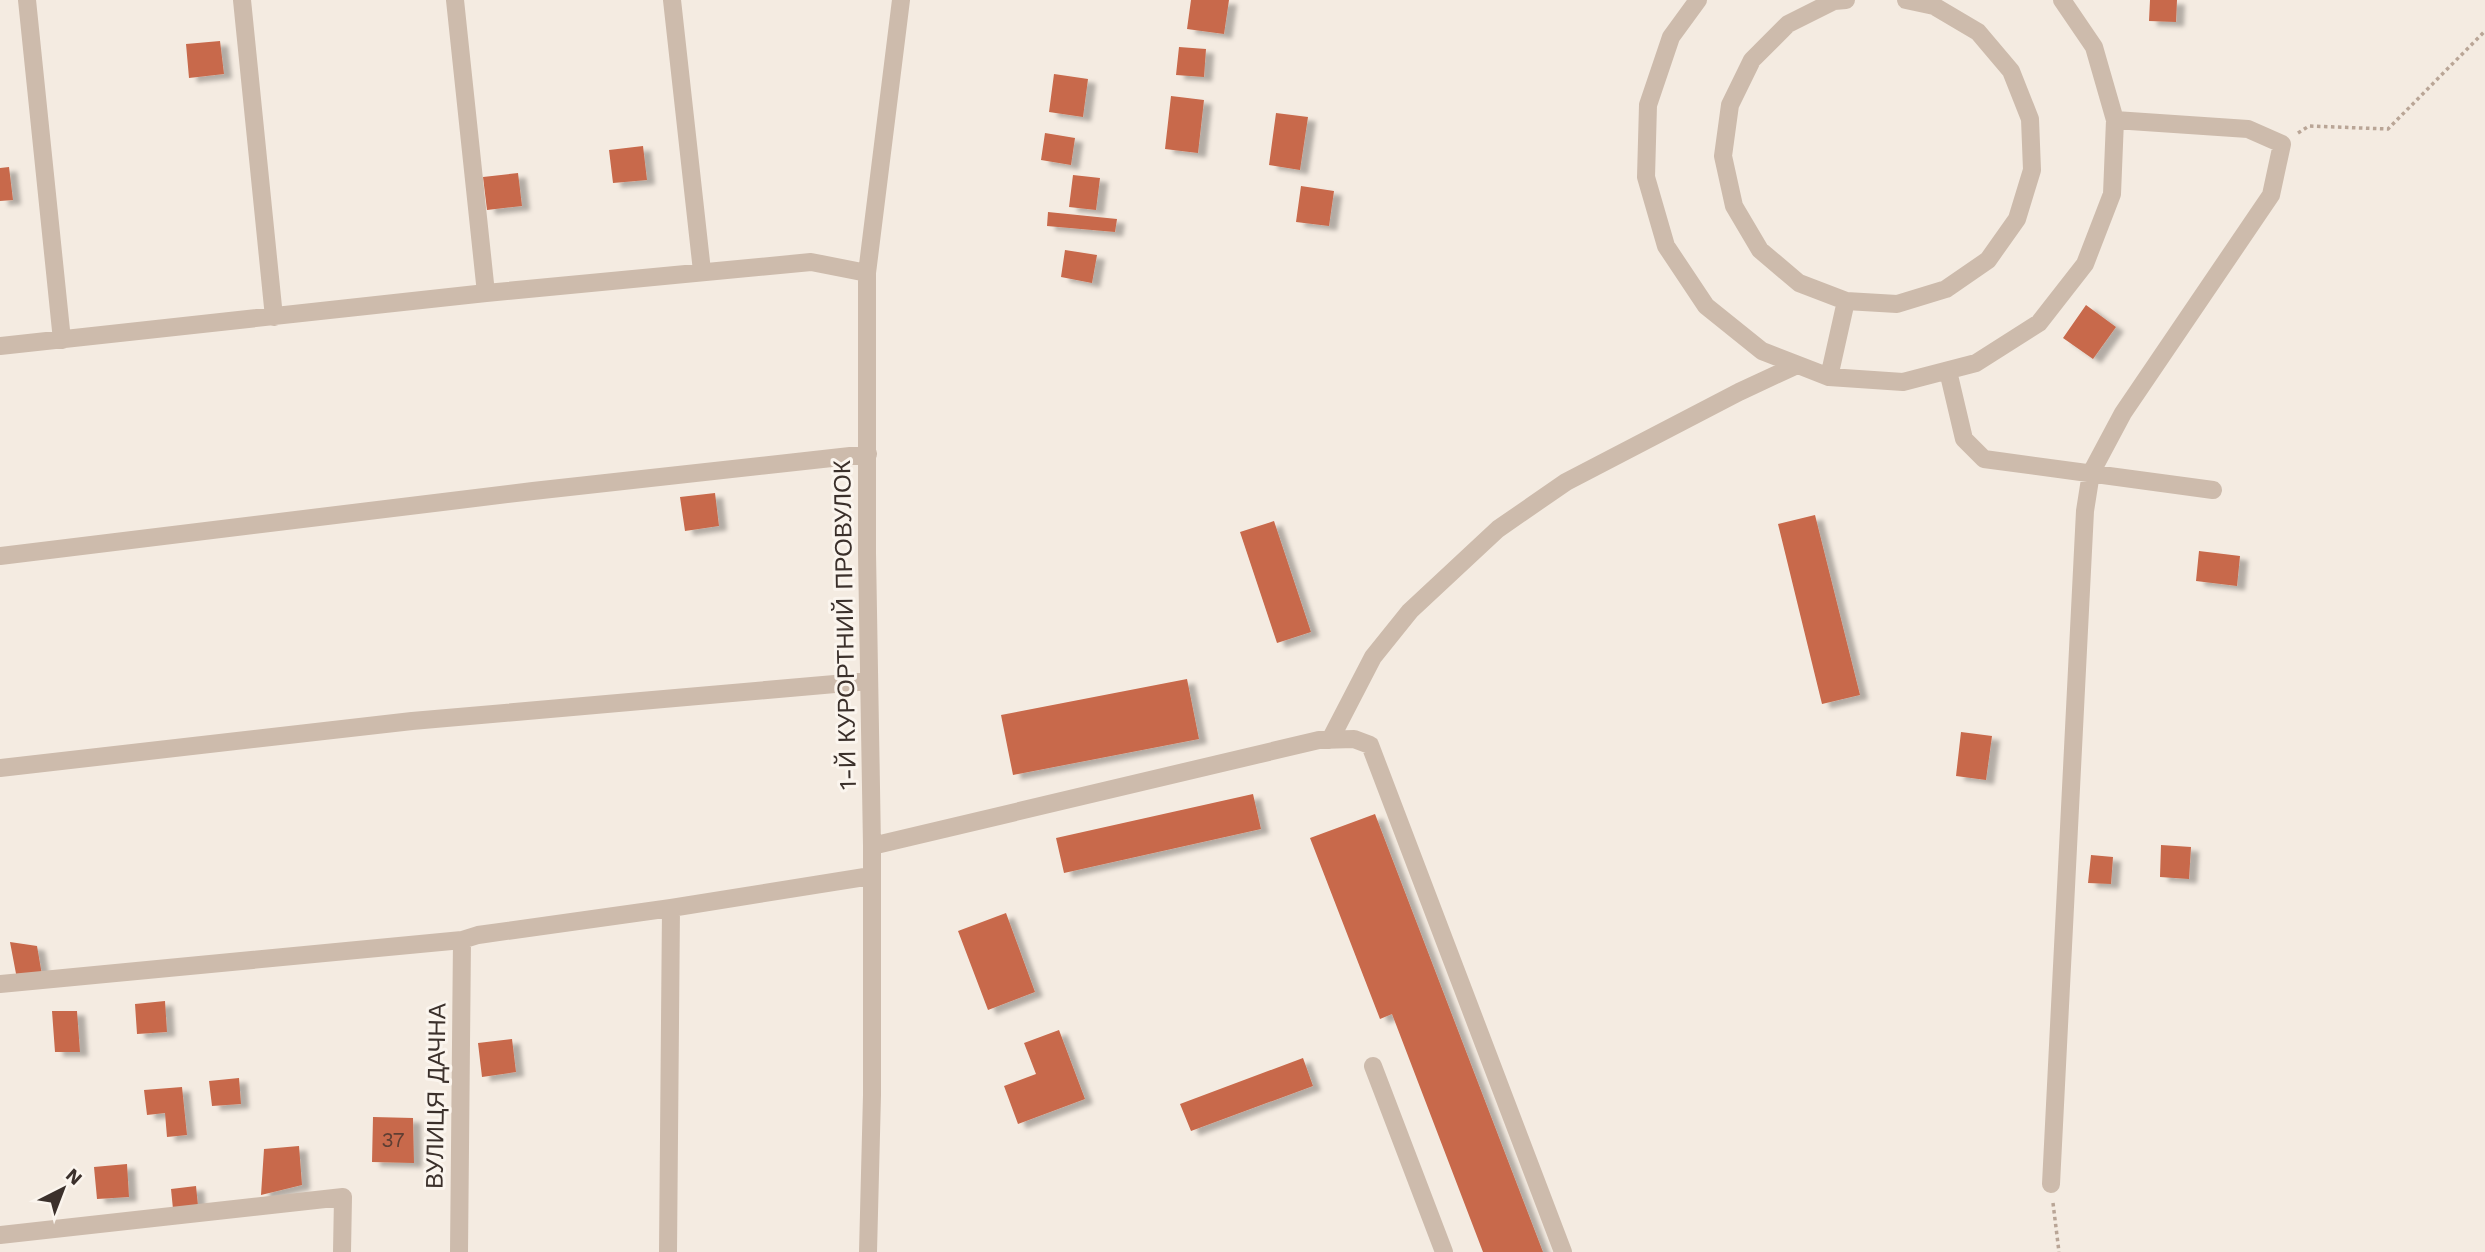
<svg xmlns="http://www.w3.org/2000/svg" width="2485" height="1252" viewBox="0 0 2485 1252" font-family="'Work Sans',sans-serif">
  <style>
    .building { fill: #c8694b; filter: url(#shadow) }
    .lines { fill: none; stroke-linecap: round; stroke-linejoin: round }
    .path { stroke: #b9a596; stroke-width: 3.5; stroke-dasharray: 3.5 3.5; stroke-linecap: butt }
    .minor { stroke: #cdbbac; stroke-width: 18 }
    .labels { text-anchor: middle; stroke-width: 6; stroke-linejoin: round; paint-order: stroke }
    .number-label { font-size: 21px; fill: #5e3e33 }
    .street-label { font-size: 24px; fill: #3b302b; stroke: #fbf5ee }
  </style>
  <defs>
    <filter id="shadow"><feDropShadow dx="8" dy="4.5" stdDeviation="2" flood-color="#0004"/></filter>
  </defs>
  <rect width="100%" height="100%" fill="#f4ebe1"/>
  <path class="building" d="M 1191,0 L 1229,0 L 1224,34 L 1187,29 Z
    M 2150,0 L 2177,0 L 2176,22 L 2149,21 Z
    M 220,41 L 224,74 L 189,78 L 186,44 Z
    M 1179,47 L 1206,49 L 1204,77 L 1176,75 Z
    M 1054,74 L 1088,79 L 1083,117 L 1049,112 Z
    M 1171,96 L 1204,100 L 1198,153 L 1165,149 Z
    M 1276,113 L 1308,117 L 1300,170 L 1269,165 Z
    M 1045,133 L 1075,138 L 1071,165 L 1041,160 Z
    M 643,146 L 647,180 L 613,183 L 609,150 Z
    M 9,167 L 13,200 L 0,201 L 0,168 Z
    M 518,173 L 522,206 L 487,210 L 483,177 Z
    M 1073,175 L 1100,178 L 1096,210 L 1069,207 Z
    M 1301,186 L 1334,191 L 1329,226 L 1296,222 Z
    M 1048,212 L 1117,219 L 1115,232 L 1047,226 Z
    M 1065,250 L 1097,255 L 1092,283 L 1061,277 Z
    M 2086,305 L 2116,327 L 2093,359 L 2063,338 Z
    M 715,493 L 719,526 L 685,531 L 680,497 Z
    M 1815,515 L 1860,695 L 1822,704 L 1778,524 Z
    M 1274,521 L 1311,632 L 1277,643 L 1240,532 Z
    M 2199,551 L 2240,556 L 2237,586 L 2196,581 Z
    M 1187,679 L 1199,739 L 1013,775 L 1001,715 Z
    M 1961,732 L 1992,736 L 1986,780 L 1956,776 Z
    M 1253,794 L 1261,829 L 1064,873 L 1056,838 Z
    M 1375,814 L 1444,994 L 1543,1252 L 1483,1252 L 1392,1014 L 1380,1019 L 1310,838 Z
    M 2161,845 L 2191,847 L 2189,879 L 2160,877 Z
    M 2091,855 L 2113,857 L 2111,884 L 2088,883 Z
    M 1006,913 L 1035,992 L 988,1010 L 958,931 Z
    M 10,942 L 37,946 L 42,975 L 17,979 Z
    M 165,1001 L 167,1032 L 137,1034 L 135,1004 Z
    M 52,1011 L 77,1011 L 80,1052 L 55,1052 Z
    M 1059,1030 L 1085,1099 L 1018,1124 L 1004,1086 L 1036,1074 L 1024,1043 Z
    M 512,1039 L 516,1072 L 482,1077 L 478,1043 Z
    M 1303,1058 L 1313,1086 L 1191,1131 L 1180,1104 Z
    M 239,1078 L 241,1104 L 212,1106 L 209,1081 Z
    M 182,1087 L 187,1135 L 167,1137 L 165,1113 L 147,1115 L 144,1090 Z
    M 373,1117 L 413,1118 L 414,1163 L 372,1162 Z
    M 299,1146 L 302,1185 L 261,1195 L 264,1149 Z
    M 127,1164 L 129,1197 L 97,1199 L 94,1167 Z
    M 196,1186 L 198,1206 L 173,1209 L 171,1189 Z"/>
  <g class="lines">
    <path class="path" d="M 2298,133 L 2309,126 L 2388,129 L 2485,31
      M 2053,1203 L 2059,1252"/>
    <path class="minor" d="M 27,0 L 62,340
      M 242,0 L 274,317
      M 455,0 L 486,293
      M 672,0 L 702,271
      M 1698,0 L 1671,37 L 1648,105 L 1646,177 L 1666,246 L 1706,306 L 1762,351 L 1829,377 L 1903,382 L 1976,363 L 2039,323 L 2085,264 L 2112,194 L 2115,120 L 2094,47 L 2062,0
      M 1846,0 L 1834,1 L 1788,24 L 1752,60 L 1730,105 L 1723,156 L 1734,206 L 1760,250 L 1799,283 L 1846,301 L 1897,304 L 1946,289 L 1988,260 L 2017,219 L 2032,170 L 2030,119 L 2011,71 L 1978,32 L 1934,6 L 1906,0
      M 0,346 L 486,293 L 811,262 L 867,273
      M 1948,371 L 1964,439 L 1984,459 L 2213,490
      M 1829,377 L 1846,301
      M 0,556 L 533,491 L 868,454
      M 1330,740 L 1373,657 L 1410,611 L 1498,529 L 1566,482 L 1739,392 L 1797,365
      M 0,768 L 412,721 L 869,681
      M 872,846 L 1319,740 L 1354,739 L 1370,745 L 1563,1252
      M 0,984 L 462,940 L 478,935 L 671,908 L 871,876
      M 1373,1066 L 1444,1252
      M 2051,1184 L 2085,511 L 2091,473 L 2123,413 L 2271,195 L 2282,144 L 2248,129 L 2115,120
      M 0,1235 L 343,1197 L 342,1252
      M 459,1252 L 462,940
      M 668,1252 L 671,908
      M 868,1252 L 872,1095 L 872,846 L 867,553 L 867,273 L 901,0"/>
  </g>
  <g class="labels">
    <g class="number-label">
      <text x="393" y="1147">37</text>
    </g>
    <g class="street-label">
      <text transform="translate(845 625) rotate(-91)" y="8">1-Й КУРОРТНИЙ ПРОВУЛОК</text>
      <text transform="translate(436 1096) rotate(-89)" y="8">ВУЛИЦЯ ДАЧНА</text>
    </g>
  </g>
  <g transform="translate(63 1189) rotate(42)" stroke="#fbf5ee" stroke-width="5" paint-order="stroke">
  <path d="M0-5L12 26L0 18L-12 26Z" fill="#3b302b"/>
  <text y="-10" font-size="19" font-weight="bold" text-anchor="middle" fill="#3b302b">N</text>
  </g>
</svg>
